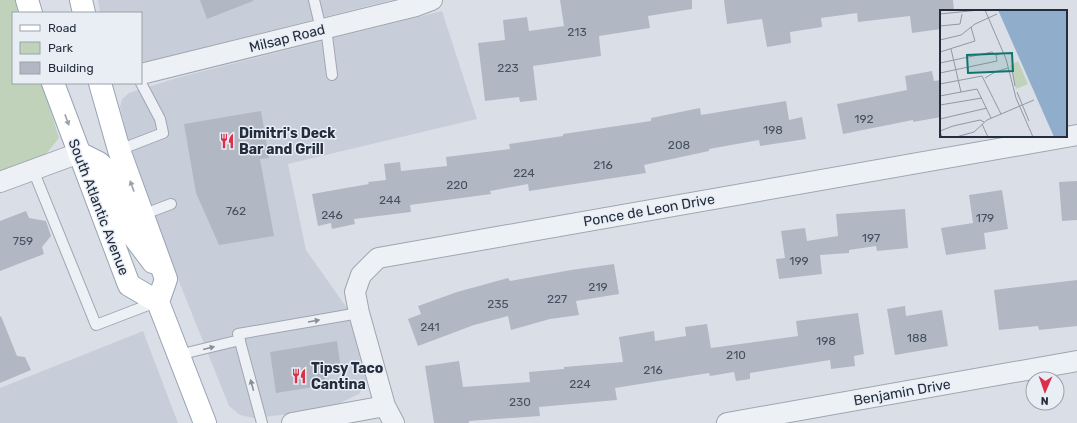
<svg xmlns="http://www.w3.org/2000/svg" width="1077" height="423" viewBox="0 0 1077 423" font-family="Rubik,sans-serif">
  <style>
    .built { fill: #c8ced9 }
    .green { fill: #c0d2ba }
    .building { fill: #b1b8c4 }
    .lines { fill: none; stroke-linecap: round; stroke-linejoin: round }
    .lane-casing { stroke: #9fa6b1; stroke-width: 12 }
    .street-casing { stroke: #9fa6b1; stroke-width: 22 }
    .primary-casing { stroke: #98a3b4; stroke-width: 24 }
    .lane { stroke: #edf0f5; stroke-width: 10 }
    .street { stroke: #edf0f5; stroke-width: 20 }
    .primary { stroke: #fff; stroke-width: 22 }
    .oneway { fill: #9ca0a8 }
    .oneway2 { fill: #888e9a }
    .labels { text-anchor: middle; stroke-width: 3; stroke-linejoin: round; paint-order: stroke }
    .number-label { font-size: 12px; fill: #465060 }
    .street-label { font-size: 14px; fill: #232d3e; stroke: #e9eef5 }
    .poi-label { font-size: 14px; font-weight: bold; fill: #232d3e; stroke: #e9eef5; text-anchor: start }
    .inset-road { fill: none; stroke: #9198a3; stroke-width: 1 }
    .view { fill: #0f766e; fill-opacity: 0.15; stroke: #0f766e; stroke-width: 2 }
    .inset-edge { fill: none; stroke: #232d3e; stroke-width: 2 }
  </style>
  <rect width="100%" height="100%" fill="#dadfe7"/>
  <path class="built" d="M 98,0 L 392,0 L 150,61 L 141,62 L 141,13 L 100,13 Z
    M 442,11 L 477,119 L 288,164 L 306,250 L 347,308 L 366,368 L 366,383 L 359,394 L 325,410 L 254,418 L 240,415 L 229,406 L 172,264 L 128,139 L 120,107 L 122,99 L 129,93 L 180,77 Z
    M 143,331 L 178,423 L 0,423 L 0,388 Z"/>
  <path class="green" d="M 0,0 L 27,0 L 29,13 L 13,13 L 13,83 L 42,83 L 59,138 L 33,170 L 0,182 Z"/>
  <path class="building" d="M 200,0 L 253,0 L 253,1 L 207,19 Z
    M 560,0 L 692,0 L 692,9 L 648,16 L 650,28 L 599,36 L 601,56 L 533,66 L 537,100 L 520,102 L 519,97 L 485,101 L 478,43 L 505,40 L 503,20 L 527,17 L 529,31 L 564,26 Z
    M 724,0 L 953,0 L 954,10 L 941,11 L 941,29 L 912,33 L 910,16 L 858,22 L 857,13 L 821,18 L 822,27 L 790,32 L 791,43 L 767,47 L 762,19 L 727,24 Z
    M 932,71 L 934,81 L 941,80 L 941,117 L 913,122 L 913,120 L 843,134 L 837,104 L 907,90 L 905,76 Z
    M 786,101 L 789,120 L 802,117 L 806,139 L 760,146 L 759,140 L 709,149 L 709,151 L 644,165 L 646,173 L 529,191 L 528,184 L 490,191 L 491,194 L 410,205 L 411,212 L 354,219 L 355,224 L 332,229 L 331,223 L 318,226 L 312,194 L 369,184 L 368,182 L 386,180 L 384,164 L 400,162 L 401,171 L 447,166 L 446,157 L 510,149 L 509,144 L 563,136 L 563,134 L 651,121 L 651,118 L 700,108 L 701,115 Z
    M 261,111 L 269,158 L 260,159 L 274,236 L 219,245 L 196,193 L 184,124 Z
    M 1077,181 L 1077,220 L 1062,221 L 1059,182 Z
    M 1002,190 L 1008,229 L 984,233 L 986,249 L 946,255 L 941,228 L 973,223 L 969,195 Z
    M 905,209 L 908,248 L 877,251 L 876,246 L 849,250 L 849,253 L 820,255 L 822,274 L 779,279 L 776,259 L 785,258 L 781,231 L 805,228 L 807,241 L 838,236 L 836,214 Z
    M 26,211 L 29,218 L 46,221 L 51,236 L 42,247 L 44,254 L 0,271 L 0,221 Z
    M 614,264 L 619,294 L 576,301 L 579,315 L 550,319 L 511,330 L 508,316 L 474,325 L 418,346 L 408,319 L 421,314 L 418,306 L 457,292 L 508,278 L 510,281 L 571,270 Z
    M 1077,280 L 1077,326 L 1039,330 L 1038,326 L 999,330 L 994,290 Z
    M 905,306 L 906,316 L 942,310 L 948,346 L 895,355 L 887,309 Z
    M 858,313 L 864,354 L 854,356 L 855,366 L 831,369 L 830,360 L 750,373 L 750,379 L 736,381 L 734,372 L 710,376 L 709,373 L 615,388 L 617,400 L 539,407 L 540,416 L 469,421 L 469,423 L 434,423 L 425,366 L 459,361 L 463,387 L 530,382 L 529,372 L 564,369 L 564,367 L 623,362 L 619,337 L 654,331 L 655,341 L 686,336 L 685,327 L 707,324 L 711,348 L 798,336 L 796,321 Z
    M 1,316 L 17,356 L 25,357 L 31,370 L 0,383 L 0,317 Z
    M 337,341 L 340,363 L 323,366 L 326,385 L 276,393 L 270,352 Z"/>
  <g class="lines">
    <g class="lane-casing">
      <path id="lane" d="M 314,0 L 321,29
        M 326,28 L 332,75
        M 119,150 L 163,133 L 160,119 L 141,83
        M 33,170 L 96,325 L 156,302
        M 142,215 L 171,204
        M 178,355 L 240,340
        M 262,423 L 238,334 L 359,313"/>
    </g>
    <g class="street-casing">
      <path id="street" d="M 141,74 L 416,6 L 432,0
        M 0,182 L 79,153
        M 292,423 L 385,406
        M 394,423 L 385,406 L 359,313 L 355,292 L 361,275 L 378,258 L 1077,135
        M 727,423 L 1077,361"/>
    </g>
    <g class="primary-casing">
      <path id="primary" d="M 27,0 L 31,13
        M 81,0 L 84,13
        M 53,83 L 129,285 L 158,302
        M 100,83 L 119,150 L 166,279 L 158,302
        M 79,153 L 99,163 L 105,169 L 128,229 L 153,262
        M 158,302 L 205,423"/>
    </g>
    <use href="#lane" class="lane"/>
    <use href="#street" class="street"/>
    <use href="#primary" class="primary"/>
  </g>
  <defs><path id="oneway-solid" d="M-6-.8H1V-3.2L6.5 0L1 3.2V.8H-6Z"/></defs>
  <g class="oneway">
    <use href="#oneway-solid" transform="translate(67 120) rotate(70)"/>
    <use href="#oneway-solid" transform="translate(132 186) rotate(-110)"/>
  </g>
  <g class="oneway2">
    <use href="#oneway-solid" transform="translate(314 321) rotate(-10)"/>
    <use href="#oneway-solid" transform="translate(209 348) rotate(-14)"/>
    <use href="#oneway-solid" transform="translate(252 385) rotate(-105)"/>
  </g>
  <defs>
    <g id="restaurant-bare" transform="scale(1.2)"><path d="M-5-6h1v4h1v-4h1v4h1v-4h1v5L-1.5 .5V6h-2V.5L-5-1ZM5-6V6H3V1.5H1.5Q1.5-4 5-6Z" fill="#dc2f4b" stroke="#e9eef5" stroke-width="2.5" paint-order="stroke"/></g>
  </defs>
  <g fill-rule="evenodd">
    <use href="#restaurant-bare" x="227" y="141"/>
    <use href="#restaurant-bare" x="299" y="376"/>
  </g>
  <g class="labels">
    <g class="number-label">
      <text x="577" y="36">213</text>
      <text x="508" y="72">223</text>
      <text x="864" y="123">192</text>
      <text x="773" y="134">198</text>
      <text x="679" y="149">208</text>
      <text x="603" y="169">216</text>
      <text x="524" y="177">224</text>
      <text x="457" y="189">220</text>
      <text x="390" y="204">244</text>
      <text x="236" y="215">762</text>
      <text x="332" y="219">246</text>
      <text x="985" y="222">179</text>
      <text x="871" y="242">197</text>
      <text x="23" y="245">759</text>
      <text x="799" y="265">199</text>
      <text x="598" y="291">219</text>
      <text x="557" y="303">227</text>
      <text x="498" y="308">235</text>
      <text x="430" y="331">241</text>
      <text x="917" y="342">188</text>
      <text x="826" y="345">198</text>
      <text x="736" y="359">210</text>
      <text x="653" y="374">216</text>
      <text x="580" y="388">224</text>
      <text x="520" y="406">230</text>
    </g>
    <g class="street-label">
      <text transform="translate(287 38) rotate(-14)" y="5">Milsap Road</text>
      <text transform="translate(99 207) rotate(69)" y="5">South Atlantic Avenue</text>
      <text transform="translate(649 210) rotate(-10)" y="5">Ponce de Leon Drive</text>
      <text transform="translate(902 392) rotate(-10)" y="5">Benjamin Drive</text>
    </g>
    <g class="poi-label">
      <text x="239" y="138">Dimitri's Deck<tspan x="239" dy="16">Bar and Grill</tspan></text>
      <text x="311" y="373">Tipsy Taco<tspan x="311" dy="16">Cantina</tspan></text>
    </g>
  </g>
  <g transform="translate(940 10)">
    <rect width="127" height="127" fill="#dadfe7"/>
    <path d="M 78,51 L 88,74 L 76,79 L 70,56 Z" fill="#c0d2ba"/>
    <path d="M 58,0 L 127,0 L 127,127 L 114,127 Z" fill="#90aecc"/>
    <path class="inset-road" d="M 45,0 L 66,49 L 76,88 L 93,127M 0,4 L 39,0M 0,16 L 20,14 L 22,4M 0,30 L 21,25 L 35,14 L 57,4M 11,39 L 21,82M 0,42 L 35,31 L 31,17M 0,53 L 52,42 L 56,45 L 63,43M 72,60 L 75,76M 0,63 L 57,51 L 56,45M 45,68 L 55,62 L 68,58M 0,74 L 42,66 L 61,104M 77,82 L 89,111M 0,86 L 37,79 L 51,108M 0,95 L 42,88M 0,109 L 47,98M 42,114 L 48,127M 2,127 L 0,121 L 13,116 L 40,110 L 44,112M 16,127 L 34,122 L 47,110 L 94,90"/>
    <path class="view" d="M 72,43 L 73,61 L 28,63 L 27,45 Z"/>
    <rect width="127" height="127" class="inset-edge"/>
  </g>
  <rect x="12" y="12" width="130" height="72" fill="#e9eef5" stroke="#9aa1ac"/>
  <rect x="20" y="25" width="20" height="6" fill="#ffffff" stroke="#9aa1ac"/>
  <text x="48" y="32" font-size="12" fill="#232d3e">Road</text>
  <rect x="20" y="42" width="20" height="12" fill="#c0d2ba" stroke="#9aa1ac"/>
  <text x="48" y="52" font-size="12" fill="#232d3e">Park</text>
  <rect x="20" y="62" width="20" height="12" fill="#b1b8c4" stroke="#9aa1ac"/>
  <text x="48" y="72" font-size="12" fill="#232d3e">Building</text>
  <g transform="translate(1045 391) rotate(182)"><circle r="19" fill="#e9eef5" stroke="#9aa1ac"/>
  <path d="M0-3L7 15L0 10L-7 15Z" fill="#dc2f4b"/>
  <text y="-6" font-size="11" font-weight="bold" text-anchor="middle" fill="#232d3e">N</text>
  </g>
</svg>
